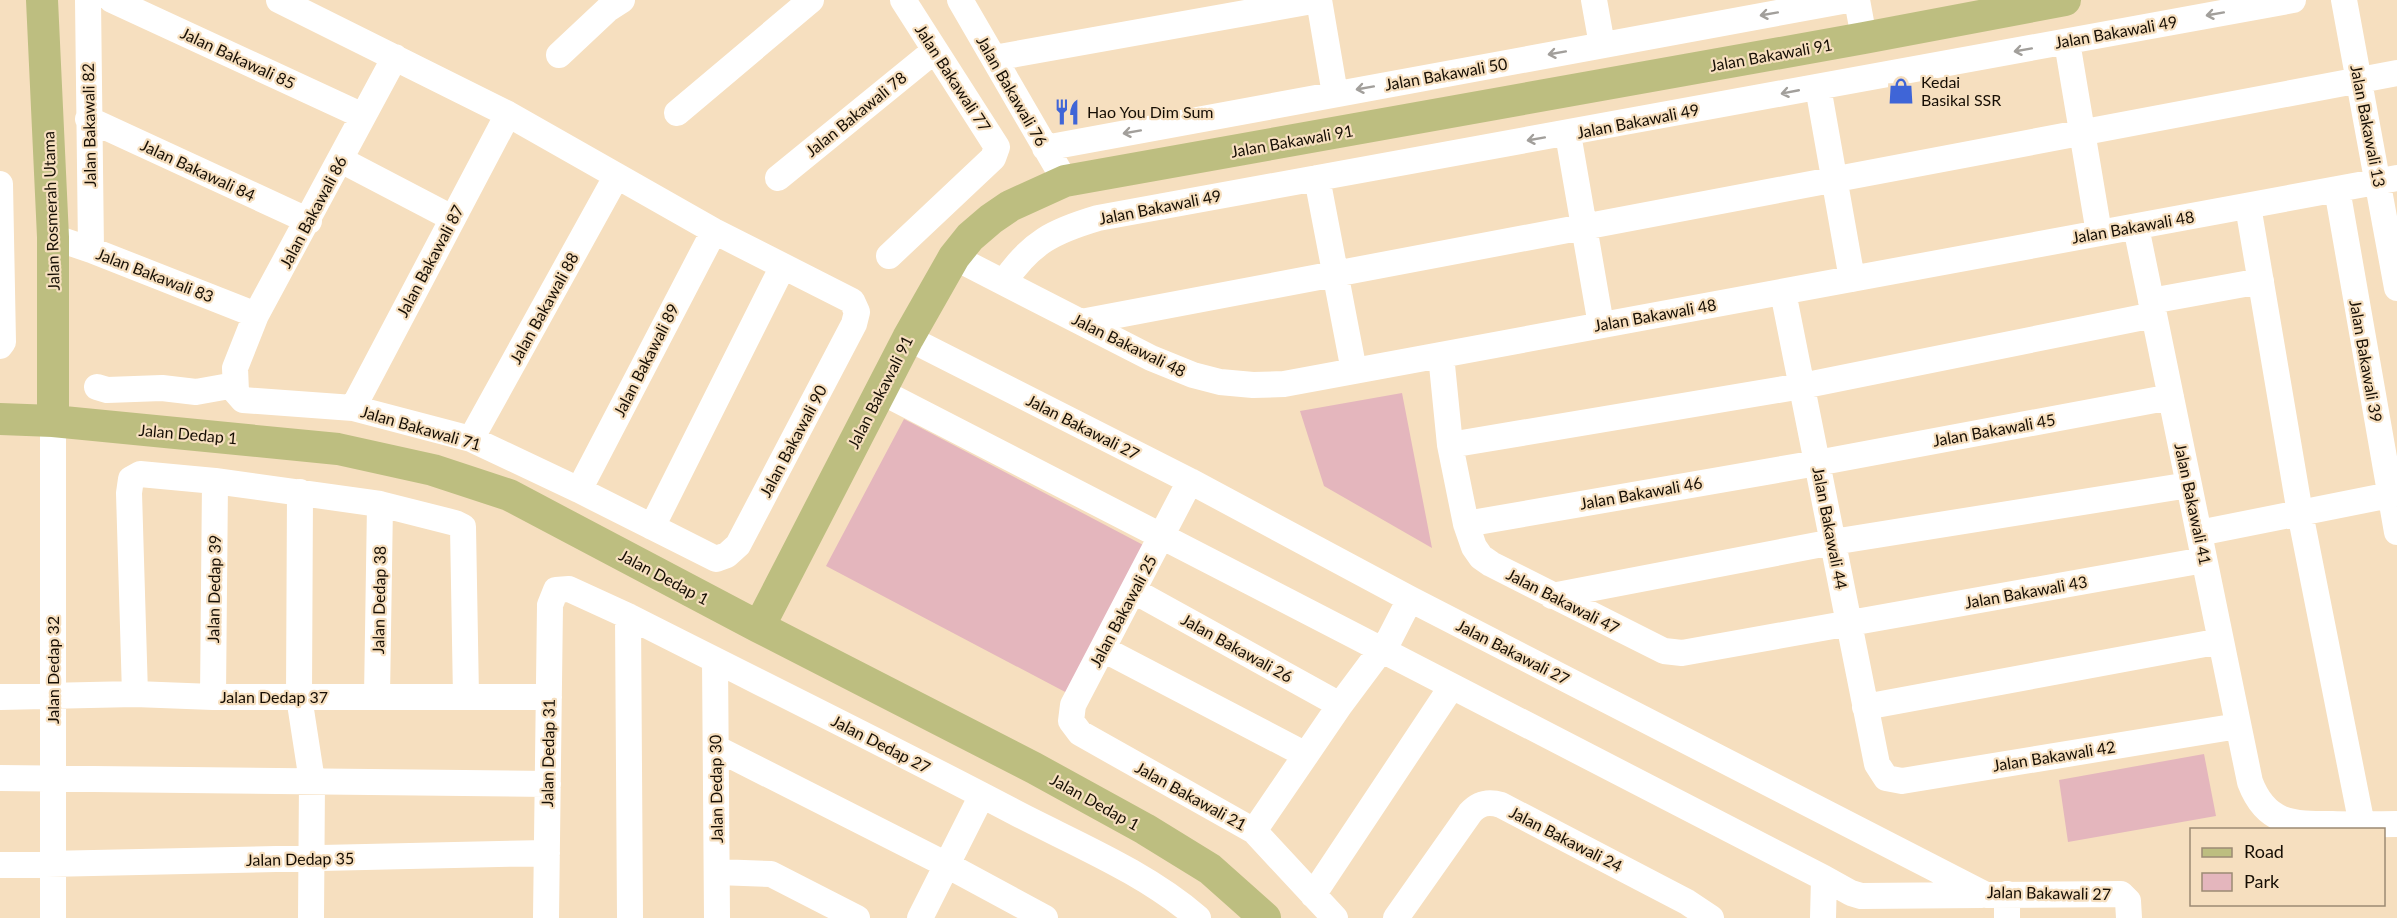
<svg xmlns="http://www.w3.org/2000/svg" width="2397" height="918" viewBox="0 0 2397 918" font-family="Lato,sans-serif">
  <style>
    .green { fill: #e4b6bd }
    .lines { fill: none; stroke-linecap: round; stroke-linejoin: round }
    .minor { stroke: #fff; stroke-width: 26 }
    .major { stroke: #bdbe80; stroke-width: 32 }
    .oneway { stroke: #a29f9b }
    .labels { text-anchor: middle; stroke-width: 4.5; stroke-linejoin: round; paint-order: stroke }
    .street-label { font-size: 16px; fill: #160e04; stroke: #f6dfbf }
    .poi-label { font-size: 16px; fill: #160e04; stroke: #f6dfbf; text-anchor: start }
  </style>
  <rect width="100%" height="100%" fill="#f6dfbf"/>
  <path class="green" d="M 1402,393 L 1432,548 L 1324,486 L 1300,411 Z
    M 904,419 L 1147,547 L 1069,694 L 826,566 Z
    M 2204,754 L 2216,816 L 2068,842 L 2059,780 Z"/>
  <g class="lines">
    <path class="minor" d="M 88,0 L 91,250
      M 112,0 L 363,116
      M 279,0 L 508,114 L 714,231 L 852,301 L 857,312 L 854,324 L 738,545 L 727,555 L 716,559 L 579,490 L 471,439 L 353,408 L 243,400 L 236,392 L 235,368 L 256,315 L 395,57
      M 960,0 L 1065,181
      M 1319,0 L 1335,94
      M 1594,0 L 1602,45
      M 1857,0 L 1864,38
      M 2344,0 L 2397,288
      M 2067,42 L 2099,233
      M 559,55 L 608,9 L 622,0
      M 994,58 L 1318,0
      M 1818,87 L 1852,279
      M 677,113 L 811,0
      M 88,119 L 309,221
      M 1568,134 L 1601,325
      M 1045,148 L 1848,0
      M 341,160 L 452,218
      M 778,178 L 934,51
      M 1317,178 L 1354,371
      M 0,184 L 3,342 L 0,346
      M 2337,189 L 2397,532
      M 2248,206 L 2300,513 L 2362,825
      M 2136,227 L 2250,782 C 2266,824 2292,824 2332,824 C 2354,825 2375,824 2397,824
      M 53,237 L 91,250 L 256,315
      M 889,256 L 993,158 L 997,147 L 903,0
      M 954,257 L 1151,358 L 1193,375 L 1220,382 L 1253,385 L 1284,384 L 2397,178
      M 1004,282 C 1031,242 1054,231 1098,218 L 2293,0
      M 1783,292 L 1877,764 L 1886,778 L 1902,781 L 2238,726
      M 2151,301 L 2261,281
      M 1081,322 L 2397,73
      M 908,338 L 1190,481 L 1410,599 L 1986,895 L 2121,894 L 2128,901 L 2129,918
      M 1441,355 L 1450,445 L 1466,524 L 1474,547 L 1481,557 L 1491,564 L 1664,651 L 1682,653 L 2204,560
      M 97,387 L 107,390 L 162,388 L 196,392 L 235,385
      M 880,391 L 1824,878
      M 353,408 L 508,114
      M 53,421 L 53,918
      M 471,439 L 616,177
      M 1450,445 L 1802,386 L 2154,315
      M 1190,481 L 1073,705 L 1071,721 L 1080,733 L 1254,831 L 1335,918
      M 579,490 L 714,231
      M 300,492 L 299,697 L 312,781 L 311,918
      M 1466,524 L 1817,463 L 2171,397
      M 652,527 L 783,266
      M 2199,533 L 2390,495
      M 1134,591 L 1340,705
      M 1552,596 L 1833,542 L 2189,485
      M 628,616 L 630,918
      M 1103,649 L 1306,755
      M 715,660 L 717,918
      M 135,694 L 129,493 L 131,479 L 140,474 L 215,481 L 380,504 L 455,523 L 463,527 L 466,697
      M 0,697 L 135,694 L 213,697 L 549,697
      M 213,697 L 215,481
      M 377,697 L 380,504
      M 1865,707 L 2221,641
      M 716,748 L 947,865 L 1045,918
      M 0,778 L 548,784
      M 1254,831 L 1340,705 L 1390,638 L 1410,599
      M 0,865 L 547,853
      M 717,872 L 771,874 L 857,918
      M 1313,895 L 1452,686
      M 546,918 L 550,605 L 556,590 L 569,589 L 628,616 C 758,682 889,746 1018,814 C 1078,845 1146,873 1198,918
      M 920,918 L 982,795
      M 1396,918 L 1470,813 C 1479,803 1488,801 1501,805 L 1687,902 L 1711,918
      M 1823,918 L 1824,878 L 1851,893 L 1861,896 L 1982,895
      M 2007,918 L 2007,894"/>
    <path class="major" d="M 42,0 L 53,237 L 53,421
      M 0,419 L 53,421 L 338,449 L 433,470 L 509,495 L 759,627 L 1034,768 L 1145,829 L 1210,869 L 1265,918
      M 759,627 L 908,338 L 954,257 L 970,237 L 991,219 L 1010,206 L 1065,181 L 1864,38 L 2065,0"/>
  </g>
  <defs><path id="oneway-shaft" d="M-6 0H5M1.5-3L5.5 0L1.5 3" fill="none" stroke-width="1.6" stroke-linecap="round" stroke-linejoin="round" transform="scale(1.5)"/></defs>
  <g class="oneway">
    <use href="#oneway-shaft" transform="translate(1769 14) rotate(170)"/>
    <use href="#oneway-shaft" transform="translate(2215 14) rotate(170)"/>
    <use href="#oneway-shaft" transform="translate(2023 50) rotate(170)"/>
    <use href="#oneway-shaft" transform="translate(1557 53) rotate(170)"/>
    <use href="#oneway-shaft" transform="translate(1365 88) rotate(170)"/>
    <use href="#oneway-shaft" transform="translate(1790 92) rotate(169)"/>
    <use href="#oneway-shaft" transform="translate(1132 132) rotate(170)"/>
    <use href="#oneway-shaft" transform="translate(1536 139) rotate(170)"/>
  </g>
  <defs>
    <g id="shop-bare" transform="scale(2.07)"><path d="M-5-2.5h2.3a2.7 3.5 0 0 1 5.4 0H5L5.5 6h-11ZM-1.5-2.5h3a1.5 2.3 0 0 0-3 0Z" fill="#3f65d7" stroke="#f6dfbf" stroke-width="2.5" paint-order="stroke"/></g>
    <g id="restaurant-bare" transform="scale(2.07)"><path d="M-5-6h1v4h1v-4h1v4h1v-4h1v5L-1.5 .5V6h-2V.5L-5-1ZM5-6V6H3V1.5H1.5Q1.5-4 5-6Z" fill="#3f65d7" stroke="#f6dfbf" stroke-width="2.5" paint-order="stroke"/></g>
  </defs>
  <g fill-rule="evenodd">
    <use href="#shop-bare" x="1901" y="91"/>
    <use href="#restaurant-bare" x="1067" y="112"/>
  </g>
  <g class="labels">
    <g class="street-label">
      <text transform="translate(2116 32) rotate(-10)" y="6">Jalan Bakawali 49</text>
      <text transform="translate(1771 55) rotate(-10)" y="6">Jalan Bakawali 91</text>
      <text transform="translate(238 58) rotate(25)" y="6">Jalan Bakawali 85</text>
      <text transform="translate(1446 74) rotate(-10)" y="6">Jalan Bakawali 50</text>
      <text transform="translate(953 78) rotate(57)" y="6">Jalan Bakawali 77</text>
      <text transform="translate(1012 91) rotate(60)" y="6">Jalan Bakawali 76</text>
      <text transform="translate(856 114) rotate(-39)" y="6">Jalan Bakawali 78</text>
      <text transform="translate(1638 121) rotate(-11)" y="6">Jalan Bakawali 49</text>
      <text transform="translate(89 125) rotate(-91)" y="6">Jalan Bakawali 82</text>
      <text transform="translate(2368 126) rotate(79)" y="6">Jalan Bakawali 13</text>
      <text transform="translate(1292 141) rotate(-10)" y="6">Jalan Bakawali 91</text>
      <text transform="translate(198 170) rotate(25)" y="6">Jalan Bakawali 84</text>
      <text transform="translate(1160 207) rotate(-11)" y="6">Jalan Bakawali 49</text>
      <text transform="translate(51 211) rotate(-92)" y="6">Jalan Rosmerah Utama</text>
      <text transform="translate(313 212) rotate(-62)" y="6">Jalan Bakawali 86</text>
      <text transform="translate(2133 227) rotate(-10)" y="6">Jalan Bakawali 48</text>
      <text transform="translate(430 261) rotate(-62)" y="6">Jalan Bakawali 87</text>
      <text transform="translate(155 275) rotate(21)" y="6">Jalan Bakawali 83</text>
      <text transform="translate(544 308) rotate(-61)" y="6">Jalan Bakawali 88</text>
      <text transform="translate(1655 315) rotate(-10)" y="6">Jalan Bakawali 48</text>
      <text transform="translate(1129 345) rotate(26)" y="6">Jalan Bakawali 48</text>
      <text transform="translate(646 360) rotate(-63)" y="6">Jalan Bakawali 89</text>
      <text transform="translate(2366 361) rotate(80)" y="6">Jalan Bakawali 39</text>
      <text transform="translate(880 392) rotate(-63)" y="6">Jalan Bakawali 91</text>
      <text transform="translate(1083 427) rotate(27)" y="6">Jalan Bakawali 27</text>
      <text transform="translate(421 428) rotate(16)" y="6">Jalan Bakawali 71</text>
      <text transform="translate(1994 430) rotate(-10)" y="6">Jalan Bakawali 45</text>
      <text transform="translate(188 434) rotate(5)" y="6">Jalan Dedap 1</text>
      <text transform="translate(793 441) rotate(-62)" y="6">Jalan Bakawali 90</text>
      <text transform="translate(1641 493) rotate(-10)" y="6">Jalan Bakawali 46</text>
      <text transform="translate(2193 504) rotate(78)" y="6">Jalan Bakawali 41</text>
      <text transform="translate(1830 528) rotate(79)" y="6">Jalan Bakawali 44</text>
      <text transform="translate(664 577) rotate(28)" y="6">Jalan Dedap 1</text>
      <text transform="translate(214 589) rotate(-89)" y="6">Jalan Dedap 39</text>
      <text transform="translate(2026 592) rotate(-10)" y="6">Jalan Bakawali 43</text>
      <text transform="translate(379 600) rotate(-89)" y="6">Jalan Dedap 38</text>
      <text transform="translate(1563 601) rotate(27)" y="6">Jalan Bakawali 47</text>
      <text transform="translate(1123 611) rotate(-62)" y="6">Jalan Bakawali 25</text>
      <text transform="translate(1237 648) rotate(29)" y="6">Jalan Bakawali 26</text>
      <text transform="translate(1513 652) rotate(27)" y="6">Jalan Bakawali 27</text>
      <text transform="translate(53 670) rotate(-90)" y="6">Jalan Dedap 32</text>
      <text x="274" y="703">Jalan Dedap 37</text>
      <text transform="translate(881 744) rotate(27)" y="6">Jalan Dedap 27</text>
      <text transform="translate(548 753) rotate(-89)" y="6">Jalan Dedap 31</text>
      <text transform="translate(2054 756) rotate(-9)" y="6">Jalan Bakawali 42</text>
      <text transform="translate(716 789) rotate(-91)" y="6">Jalan Dedap 30</text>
      <text transform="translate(1191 796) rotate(29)" y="6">Jalan Bakawali 21</text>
      <text transform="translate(1095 802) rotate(29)" y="6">Jalan Dedap 1</text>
      <text transform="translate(1566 839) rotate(27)" y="6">Jalan Bakawali 24</text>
      <text transform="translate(300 859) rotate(-1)" y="6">Jalan Dedap 35</text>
      <text transform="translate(2049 893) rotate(1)" y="6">Jalan Bakawali 27</text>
    </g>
    <g class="poi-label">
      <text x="1921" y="88">Kedai<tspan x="1921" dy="18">Basikal SSR</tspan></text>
      <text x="1087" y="118">Hao You Dim Sum</text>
    </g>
  </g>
  <rect x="2190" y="828" width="195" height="78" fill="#f6dfbf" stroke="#9c8b74" stroke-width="1.5"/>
  <rect x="2202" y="848" width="30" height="9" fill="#bdbe80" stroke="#9c8b74" stroke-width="1.5"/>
  <text x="2244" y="858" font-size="18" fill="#160e04">Road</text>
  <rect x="2202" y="873" width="30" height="18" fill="#e4b6bd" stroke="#9c8b74" stroke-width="1.5"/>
  <text x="2244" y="888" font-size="18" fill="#160e04">Park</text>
</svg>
